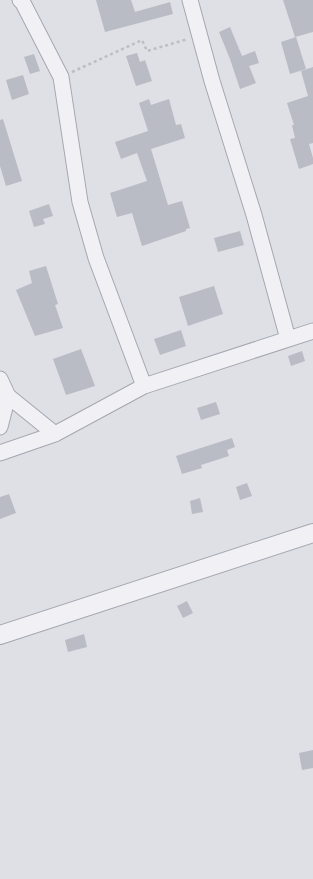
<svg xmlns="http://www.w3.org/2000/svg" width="313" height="879" viewBox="0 0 313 879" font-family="'Fira Sans Condensed',sans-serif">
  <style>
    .building { fill: #b9bbc5 }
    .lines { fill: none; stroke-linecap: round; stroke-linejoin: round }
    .minor-casing { stroke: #a5a6b0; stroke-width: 17 }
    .tertiary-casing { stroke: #a5a6b0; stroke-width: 20 }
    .path { stroke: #bdbec5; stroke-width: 2.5; stroke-dasharray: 3 3; stroke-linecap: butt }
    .minor { stroke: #f1f1f5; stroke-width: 15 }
    .tertiary { stroke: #f1f1f5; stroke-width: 18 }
  </style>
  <rect width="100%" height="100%" fill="#dfe0e6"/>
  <path class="building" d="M 96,0 L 131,0 L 135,12 L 170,2 L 173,14 L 105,32 Z
    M 283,0 L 313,0 L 313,32 L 295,37 Z
    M 230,27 L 242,56 L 255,51 L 259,63 L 249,66 L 256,83 L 240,89 L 230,59 L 219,32 Z
    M 296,37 L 306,69 L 290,74 L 281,42 Z
    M 137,53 L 140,62 L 145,60 L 152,81 L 136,86 L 126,56 Z
    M 34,54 L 40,71 L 30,74 L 24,57 Z
    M 313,67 L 313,143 L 309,144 L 313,158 L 313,164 L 299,169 L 290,139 L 295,138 L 292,125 L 294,125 L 287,103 L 308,96 L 301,71 Z
    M 23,75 L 29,94 L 12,100 L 6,80 Z
    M 149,99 L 151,105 L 169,99 L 176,125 L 181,124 L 185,138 L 151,149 L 168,205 L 182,201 L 190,228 L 186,229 L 186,231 L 142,246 L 132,213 L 117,217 L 110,193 L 147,181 L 137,153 L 121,159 L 115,142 L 148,131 L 139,103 Z
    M 3,119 L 22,181 L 6,186 L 0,166 L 0,120 Z
    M 49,204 L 53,216 L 43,219 L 45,224 L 34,227 L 29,211 Z
    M 240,231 L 244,245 L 218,252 L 214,238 Z
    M 46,266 L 58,304 L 55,305 L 63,328 L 35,336 L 16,290 L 32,283 L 29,271 Z
    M 214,286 L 223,314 L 188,326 L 179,297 Z
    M 181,330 L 186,346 L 160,355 L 154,339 Z
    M 81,349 L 95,386 L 66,395 L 53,359 Z
    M 302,351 L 305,361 L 291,366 L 288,356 Z
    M 216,402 L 220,414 L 201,420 L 197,408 Z
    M 232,438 L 235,447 L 227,450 L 229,456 L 201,465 L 202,468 L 182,474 L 176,456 Z
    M 247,483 L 252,496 L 240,500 L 236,487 Z
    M 9,494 L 16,513 L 0,519 L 0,497 Z
    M 200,498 L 203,512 L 192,514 L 190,501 Z
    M 187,601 L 193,613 L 183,618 L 177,606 Z
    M 84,634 L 87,647 L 68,652 L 65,640 Z
    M 313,750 L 313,768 L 302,770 L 299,753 Z"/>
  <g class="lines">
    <g class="minor-casing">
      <path id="minor" d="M 20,0 L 23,3 L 61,77 L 80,202 L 96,258 L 144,386
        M 190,0 L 212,81 L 254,215 L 288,339
        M 0,379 L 8,396 L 0,427
        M 8,396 L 55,434
        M 0,453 L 55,434 L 144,386 L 313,331"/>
    </g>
    <g class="tertiary-casing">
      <path id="tertiary" d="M 0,635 L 313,533"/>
    </g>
    <path class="path" d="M 72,72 L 142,40 L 147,51 L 188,39"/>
    <use href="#minor" class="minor"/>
    <use href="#tertiary" class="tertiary"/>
  </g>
</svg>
